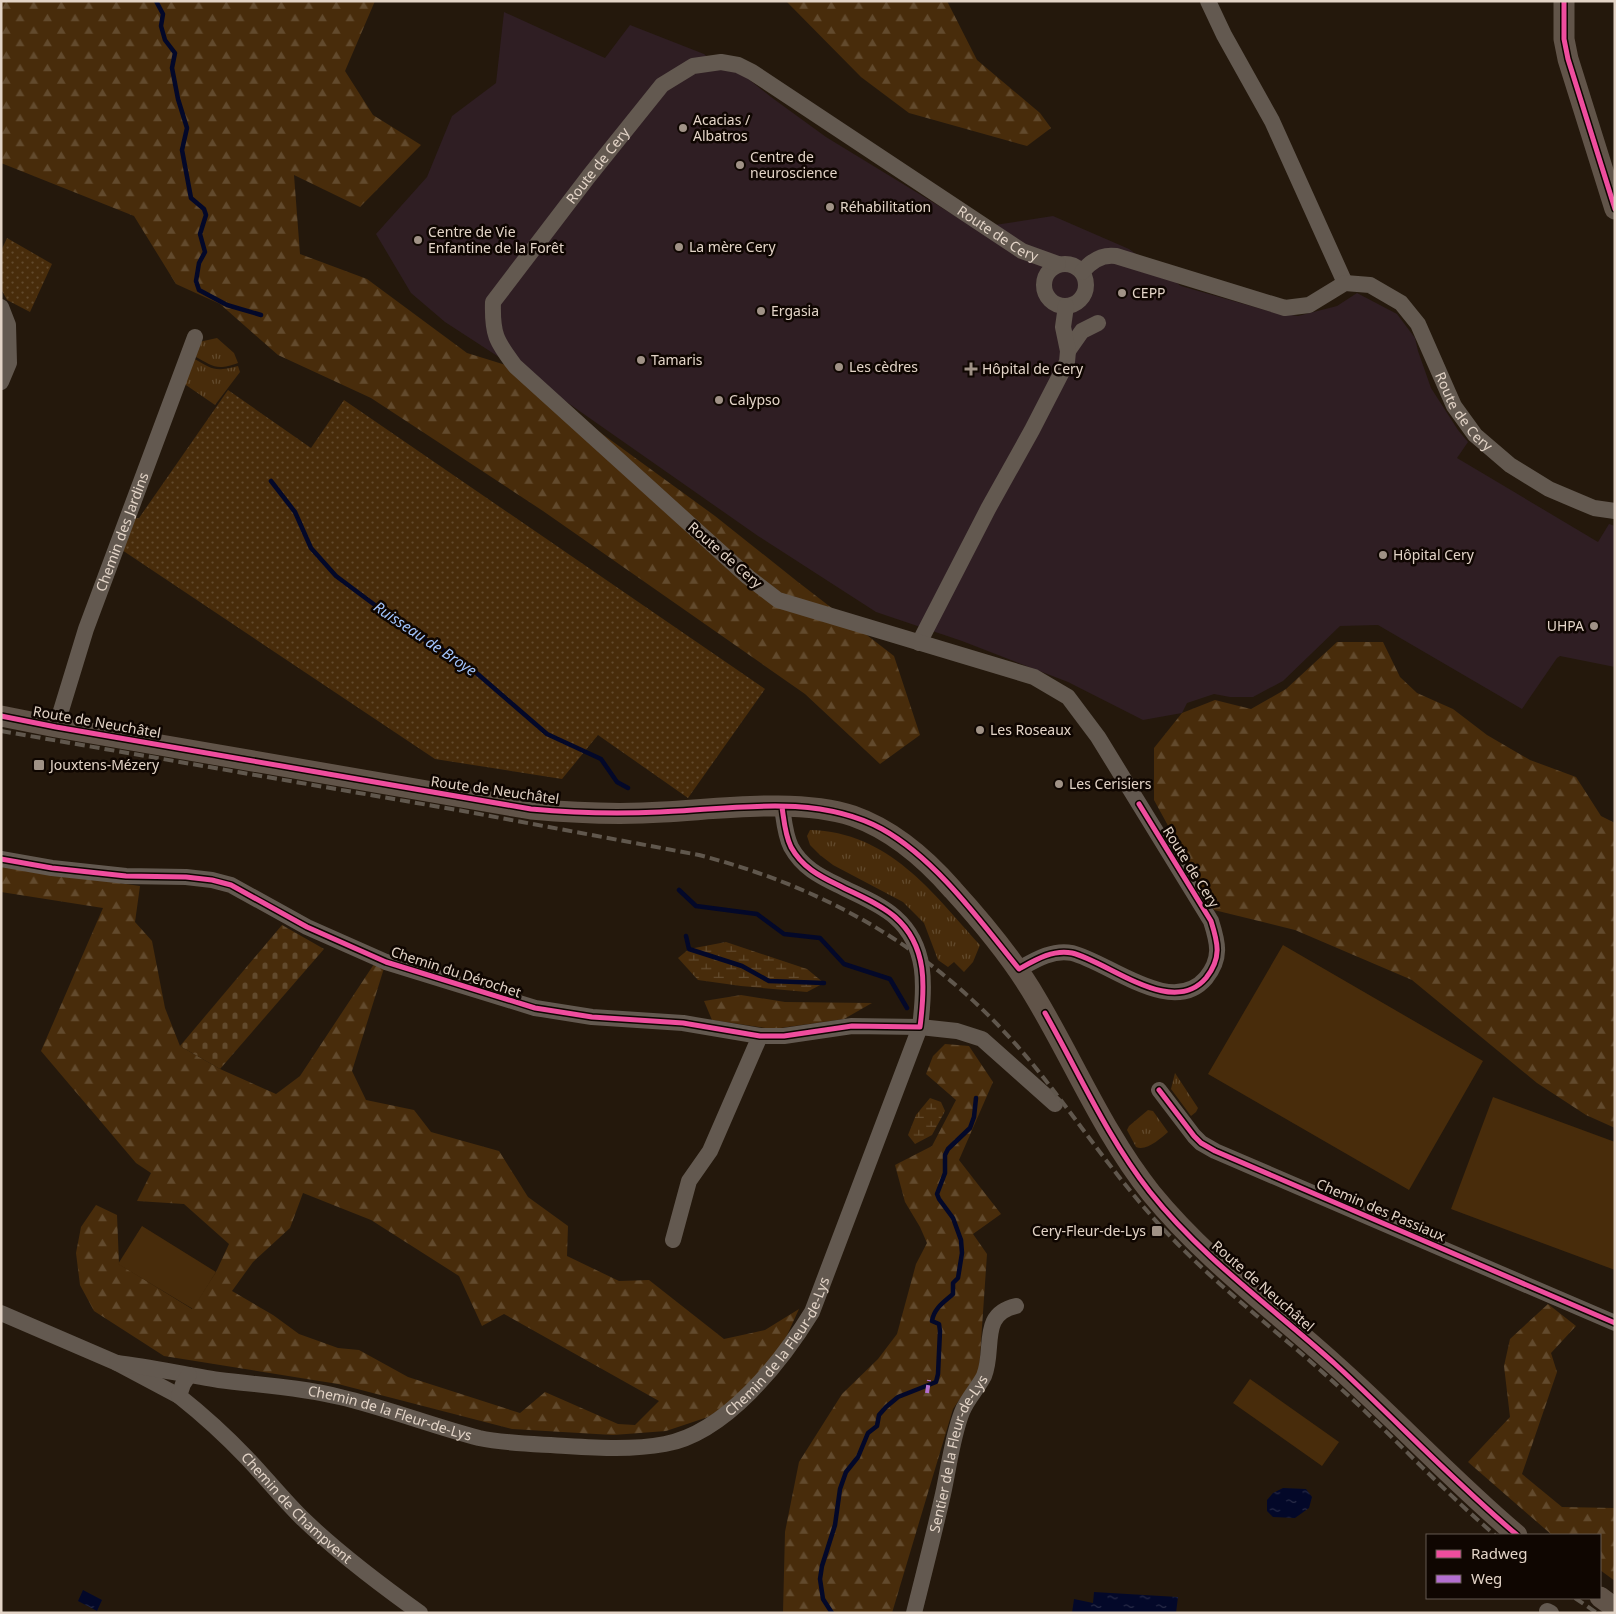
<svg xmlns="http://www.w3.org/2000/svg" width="1616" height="1614" viewBox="0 0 1616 1614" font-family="'Noto Sans',sans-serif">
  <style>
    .medical { fill: #2f1e23 }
    .grass { fill: url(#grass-tufts) }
    .forest { fill: url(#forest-firs); fill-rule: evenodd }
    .wetland { fill: url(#wetland-marsh) }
    .cemetery { fill: url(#cemetery-stones) }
    .park { fill: url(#park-dots) }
    .pitch { fill: #482c0b }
    .water { fill: url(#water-ripples) }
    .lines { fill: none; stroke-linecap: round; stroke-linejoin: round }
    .stream { stroke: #030829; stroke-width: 4.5 }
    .minor { stroke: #635950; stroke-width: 16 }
    .major { stroke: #615449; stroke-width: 21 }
    .rail { stroke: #60574d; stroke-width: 4; stroke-dasharray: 10 5; stroke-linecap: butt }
    .quiet { stroke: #b36fd0; stroke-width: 4; stroke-dasharray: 8 4; stroke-linecap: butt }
    .cycleway-casing { stroke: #0f0601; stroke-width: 8 }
    .cycleway { stroke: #ef4d9e; stroke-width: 5 }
    .poi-dot { fill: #a09286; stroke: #0f0601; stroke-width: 2 }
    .labels { text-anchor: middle; stroke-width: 5; stroke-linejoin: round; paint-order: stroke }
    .poi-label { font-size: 14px; fill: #e3d4c7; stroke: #0f0601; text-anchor: start }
    .street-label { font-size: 14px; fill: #e3d4c7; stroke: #0f0601 }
    .water-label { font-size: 15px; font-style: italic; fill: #a2c4fc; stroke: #0f0601 }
  </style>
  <defs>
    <pattern id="grass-tufts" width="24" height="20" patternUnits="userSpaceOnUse" patternTransform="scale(1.25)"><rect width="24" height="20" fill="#482c0b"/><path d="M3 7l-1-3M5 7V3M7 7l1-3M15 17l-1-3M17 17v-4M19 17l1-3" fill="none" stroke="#624a2d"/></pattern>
    <pattern id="forest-firs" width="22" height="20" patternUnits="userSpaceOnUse" patternTransform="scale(1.25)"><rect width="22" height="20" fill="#482c0b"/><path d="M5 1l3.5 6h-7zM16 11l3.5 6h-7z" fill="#624a2d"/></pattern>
    <pattern id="wetland-marsh" width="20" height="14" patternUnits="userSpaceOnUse" patternTransform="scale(1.25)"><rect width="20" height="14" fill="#482c0b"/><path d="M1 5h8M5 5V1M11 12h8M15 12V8" fill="none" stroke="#624a2d"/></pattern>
    <pattern id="cemetery-stones" width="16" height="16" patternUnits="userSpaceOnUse" patternTransform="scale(1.25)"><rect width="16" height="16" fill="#482c0b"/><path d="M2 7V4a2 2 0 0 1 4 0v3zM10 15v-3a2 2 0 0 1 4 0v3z" fill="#624a2d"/></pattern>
    <pattern id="park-dots" width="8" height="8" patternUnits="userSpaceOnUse" patternTransform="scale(1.25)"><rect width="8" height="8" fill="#482c0b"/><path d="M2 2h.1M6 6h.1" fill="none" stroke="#624a2d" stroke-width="1.8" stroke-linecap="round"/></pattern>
    <pattern id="water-ripples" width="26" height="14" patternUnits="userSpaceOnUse" patternTransform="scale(1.25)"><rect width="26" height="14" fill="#030829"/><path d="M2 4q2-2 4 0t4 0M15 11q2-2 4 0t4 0" fill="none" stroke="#282b47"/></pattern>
  </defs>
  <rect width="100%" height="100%" fill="#24180c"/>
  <path class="medical" d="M 504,12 L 605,58 L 630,25 L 704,54 L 723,70 L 741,73 L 771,97 L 826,137 L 975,228 L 1053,216 L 1129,249 L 1181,286 L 1272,312 L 1298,316 L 1337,306 L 1357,293 L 1397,314 L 1415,338 L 1418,351 L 1431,388 L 1458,430 L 1468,442 L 1457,458 L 1598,542 L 1609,524 L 1615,526 L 1615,667 L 1560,656 L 1557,658 L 1522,709 L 1378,625 L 1340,626 L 1283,681 L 1253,697 L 1230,697 L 1214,694 L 1187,703 L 1182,713 L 1143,720 L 1068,682 L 962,641 L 876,612 L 758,536 L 548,389 L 445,322 L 411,293 L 376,234 L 427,177 L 452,116 L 496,83 Z"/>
  <path class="grass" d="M 217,338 L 234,353 L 238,363 C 216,371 213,366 194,356 L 199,342 Z
    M 193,358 C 214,370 214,372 238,366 L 240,372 L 215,405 L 183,383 Z
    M 810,830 C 889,832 932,892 980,945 L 973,962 L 964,972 L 954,962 L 948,967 L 938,960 L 924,923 L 903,902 L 833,865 L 820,855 L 810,845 L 807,836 Z
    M 1175,1073 L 1198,1108 L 1196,1112 L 1191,1116 L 1171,1089 Z
    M 1148,1110 L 1153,1111 L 1168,1132 C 1161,1138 1146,1152 1136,1147 L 1127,1130 L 1129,1126 Z"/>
  <path class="forest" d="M 1,1 L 375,1 L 345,71 L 373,115 L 421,145 L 360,207 L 294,175 L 300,254 L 367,279 L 467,353 L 509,366 L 715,516 L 798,582 L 894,656 L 920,735 L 880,764 L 805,694 L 543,511 L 371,398 L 278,355 L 220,304 L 176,284 L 134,216 L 1,163 Z
    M 786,1 L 947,1 L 977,60 L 1040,113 L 1051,128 L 1027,146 L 909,113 L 861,77 Z
    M 1337,642 L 1383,642 L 1400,677 L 1417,693 L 1453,709 L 1487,735 L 1530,760 L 1576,777 L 1601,816 L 1615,823 L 1615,1128 L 1586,1115 L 1537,1083 L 1412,980 L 1295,930 L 1214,910 L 1154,800 L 1154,748 L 1182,713 L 1215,700 L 1251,709 L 1286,689 Z
    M 1,866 L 140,886 L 135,922 L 152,941 L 165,1008 L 180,1046 L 220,1069 L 276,1094 L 300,1076 L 376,961 L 385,965 L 352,1071 L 366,1100 L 414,1110 L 431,1132 L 499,1151 L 528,1197 L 568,1226 L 567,1256 L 619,1281 L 649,1280 L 724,1339 L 765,1330 L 799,1309 L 779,1353 L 741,1396 L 708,1417 L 666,1431 L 613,1435 L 512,1429 L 338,1384 L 164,1356 L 94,1311 L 80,1285 L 76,1253 L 81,1227 L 96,1205 L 117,1215 L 119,1264 L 192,1309 L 216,1272 L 229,1244 L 184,1204 L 137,1201 L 151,1173 L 136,1163 L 41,1051 L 103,908 L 1,892 ZM 303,1193 L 371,1220 L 459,1276 L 482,1326 L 504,1314 L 659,1401 L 635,1425 L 618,1424 L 545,1392 L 520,1413 L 408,1377 L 359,1350 L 338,1348 L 299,1334 L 273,1315 L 232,1291 L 253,1262 L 290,1228 Z
    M 741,995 L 785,1002 L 872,1003 L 844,1019 L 773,1029 L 712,1020 L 704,1001 Z
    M 945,1044 L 969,1046 L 993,1082 L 959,1160 L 1001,1214 L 973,1234 L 987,1254 L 979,1371 L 953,1409 L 892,1613 L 783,1613 L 785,1532 L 799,1462 L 842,1394 L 878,1359 L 897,1334 L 916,1264 L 927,1243 L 920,1227 L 905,1202 L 895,1165 L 932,1146 L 956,1100 L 926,1074 L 933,1056 Z
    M 1548,1304 L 1576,1326 L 1551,1353 L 1557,1372 L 1522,1474 L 1562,1507 L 1615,1508 L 1615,1581 L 1600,1570 L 1600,1535 L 1552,1535 L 1468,1462 L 1510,1417 L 1504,1366 L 1510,1339 Z"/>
  <path class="wetland" d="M 726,942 L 807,969 L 824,983 L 807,992 L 741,986 L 698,980 L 678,958 L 689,949 Z
    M 930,1098 L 941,1102 L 945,1111 L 932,1135 L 915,1144 L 908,1135 L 916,1115 Z"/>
  <path class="cemetery" d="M 282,925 L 324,949 L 220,1069 L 180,1046 Z"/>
  <path class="park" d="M 7,238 L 52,264 L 30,312 L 7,300 L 1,289 L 1,251 Z
    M 228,390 L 311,448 L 344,400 L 765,689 L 688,798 L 598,735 L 562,779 L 435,759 L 122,550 L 132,519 L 139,518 Z"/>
  <path class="pitch" d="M 1283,945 L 1483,1061 L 1409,1190 L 1208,1074 Z
    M 1493,1097 L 1615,1142 L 1615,1270 L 1451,1209 Z
    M 142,1226 L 216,1272 L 193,1309 L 118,1264 Z
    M 1250,1379 L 1339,1442 L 1322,1466 L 1233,1403 Z"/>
  <path class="water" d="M 1283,1488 L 1306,1489 L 1312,1497 L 1309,1508 L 1295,1518 L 1273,1517 L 1267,1511 L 1267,1500 L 1273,1493 Z
    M 83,1590 L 102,1600 L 97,1611 L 78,1601 Z
    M 1094,1592 L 1178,1597 L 1176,1613 L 1072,1613 L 1074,1599 L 1093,1603 Z"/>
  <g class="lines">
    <path class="stream" d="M 156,1 L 163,14 L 161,26 L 165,40 L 175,53 L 172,68 L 178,99 L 187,128 L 182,150 L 191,198 L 204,209 L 206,215 L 200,234 L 205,252 L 199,263 L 196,281 L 199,290 L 227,305 L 261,315
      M 271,481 L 295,512 L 311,548 L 336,576 L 407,629 L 465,663 L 547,734 L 601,759 L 617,782 L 628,788
      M 679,890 L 696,906 L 757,914 L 784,934 L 820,938 L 844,964 L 890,979 L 907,1008
      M 686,936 L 689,949 L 742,966 L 769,981 L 824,983
      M 832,1613 L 823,1599 L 820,1579 L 822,1566 L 835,1525 L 840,1489 L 846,1472 L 858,1457 L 868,1433 L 877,1426 L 879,1415 L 886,1407 L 898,1397 L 936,1382 L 938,1374 L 940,1331 L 939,1324 L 932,1321 C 934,1308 944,1302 953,1294 L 953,1283 L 958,1278 L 962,1253 L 961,1240 L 953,1218 L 939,1199 L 937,1194 L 945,1173 L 945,1155 L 948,1149 L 970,1128 L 974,1117 L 976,1098"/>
    <g class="minor">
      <path d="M 1208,1 L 1224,35 L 1272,121 L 1345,283"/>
      <circle cx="1065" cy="285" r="21"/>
      <path id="s1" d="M 1082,272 C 1091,261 1102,254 1116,256 L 1285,308 L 1309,305 L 1345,283 L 1370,285 L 1401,303 L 1418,324 L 1454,406 L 1475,435 L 1510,465 L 1549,489 L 1594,508 L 1615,511"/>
      <path d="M 1,307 L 8,325 L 9,363 L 1,382"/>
      <path d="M 1068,351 L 1082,331 L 1098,323"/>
      <path d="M 919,643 L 988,509 L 1032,430 L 1067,362 L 1068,351 L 1063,327 L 1066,306"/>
      <path id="s2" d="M 56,727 L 86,629 L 195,337"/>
      <path d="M 1,859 L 52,868 L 126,876 L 186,877 L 212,880 L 231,885 L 307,927 L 386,962 L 535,1008 L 592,1017 L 683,1023 L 760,1036 L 784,1036 L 852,1026 L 920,1027 L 957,1031 L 982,1039 L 1055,1104"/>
      <path id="s3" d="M 1019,969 C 1035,960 1053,949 1072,953 C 1109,962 1172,1018 1206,978 C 1222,958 1218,943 1211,921 L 1098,737 L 1068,697 L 1034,677 L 778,600 L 748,577 L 515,366 C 496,341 492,334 493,302 L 589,176 L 662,85 L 693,66 L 721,62 L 738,65 L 752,72 L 1022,251 L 1058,264"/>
      <path d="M 1159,1090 L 1194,1136 L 1201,1143 L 1215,1151 L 1615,1323"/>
      <path d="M 673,1240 L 689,1181 L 710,1151 L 760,1036"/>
      <path d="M 1,1313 L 117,1363 L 179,1396"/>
      <path id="s4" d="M 117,1363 C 151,1367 185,1375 219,1380 C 259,1385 300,1387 340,1397 C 387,1408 432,1426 479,1438 C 507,1444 538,1444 566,1446 C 599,1448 633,1450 665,1444 C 726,1433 782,1361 812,1312 L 920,1027 C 925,987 928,946 895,917 C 879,903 857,895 838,885 C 819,876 802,867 791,847 C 785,835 784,820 782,807"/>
      <path id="s5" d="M 189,1375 L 183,1384 L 179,1396 C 203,1415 225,1435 247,1458 C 265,1477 282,1498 301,1517 C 338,1553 378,1583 420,1613"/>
      <path d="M 1547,1611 L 1551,1613"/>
      <path id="s6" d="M 914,1613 C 924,1573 934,1534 943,1494 C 949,1467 952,1438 962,1412 C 967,1399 978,1388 984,1376 C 995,1349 979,1314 1016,1306"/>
    </g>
    <path class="major" d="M 1564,1 L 1564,39 L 1568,59 L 1615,209
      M 1,716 L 56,727 L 531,809 C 575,813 620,815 663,812 C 720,809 799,798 853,816 C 893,830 926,859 953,890 C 984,924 1014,960 1037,1000 C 1075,1064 1104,1134 1151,1193 C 1204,1258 1272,1308 1334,1364 C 1396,1419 1453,1481 1517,1535
      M 1600,1597 L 1615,1608"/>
    <path class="rail" d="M 1,731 L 463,811 L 699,855 C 838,891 949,959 1039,1072 C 1082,1126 1121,1185 1169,1235 C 1222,1291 1284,1336 1340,1388 C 1393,1436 1441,1489 1495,1535
      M 1575,1598 L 1597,1613"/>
    <path class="quiet" d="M 927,1393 L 929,1380"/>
    <g class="cycleway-casing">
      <path id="cycleway" d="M 1564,1 L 1564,39 L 1568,59 L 1615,209
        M 1,716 L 56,727 L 531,809 C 574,813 617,814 660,812 C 733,809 815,793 882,829 C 936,859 981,922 1019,969 C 1035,960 1053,949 1072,953 C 1109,962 1172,1018 1206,978 C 1222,958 1218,943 1211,921 L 1139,804
        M 1,859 L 52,868 L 126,876 L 186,877 L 212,880 L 231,885 L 307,927 L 386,962 L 535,1008 L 592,1017 L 683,1023 L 760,1036 L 784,1036 L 852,1026 L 920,1027 C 925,987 928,946 895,917 C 879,903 857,895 838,885 C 819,876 802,867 791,847 C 785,835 784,820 782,807
        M 1045,1013 C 1079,1073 1107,1137 1150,1192 C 1202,1258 1273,1308 1335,1364 C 1396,1420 1453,1481 1517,1535
        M 1159,1090 L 1194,1136 L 1201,1143 L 1215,1151 L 1615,1323"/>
    </g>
    <use href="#cycleway" class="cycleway"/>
  </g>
  <g class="poi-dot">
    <circle cx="683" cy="128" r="5"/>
    <circle cx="740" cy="165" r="5"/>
    <circle cx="830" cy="207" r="5"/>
    <circle cx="418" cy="240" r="5"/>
    <circle cx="679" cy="247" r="5"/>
    <circle cx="1122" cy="293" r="5"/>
    <circle cx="761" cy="311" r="5"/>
    <circle cx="641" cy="360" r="5"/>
    <circle cx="839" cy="367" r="5"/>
    <path d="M968.5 361.5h5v5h5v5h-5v5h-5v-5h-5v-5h5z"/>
    <circle cx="719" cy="400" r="5"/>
    <circle cx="1383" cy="555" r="5"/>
    <circle cx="1594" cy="626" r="5"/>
    <circle cx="980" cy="730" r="5"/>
    <rect x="33" y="759" width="12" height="12" rx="2.5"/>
    <circle cx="1059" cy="784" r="5"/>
    <rect x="1151" y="1225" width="12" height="12" rx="2.5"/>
  </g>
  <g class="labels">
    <g class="poi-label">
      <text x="693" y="125">Acacias /<tspan x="693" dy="16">Albatros</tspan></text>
      <text x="750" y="162">Centre de<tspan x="750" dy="16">neuroscience</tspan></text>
      <text x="840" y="212">Réhabilitation</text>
      <text x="428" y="237">Centre de Vie<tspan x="428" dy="16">Enfantine de la Forêt</tspan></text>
      <text x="689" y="252">La mère Cery</text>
      <text x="1132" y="298">CEPP</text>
      <text x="771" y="316">Ergasia</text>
      <text x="651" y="365">Tamaris</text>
      <text x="849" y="372">Les cèdres</text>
      <text x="982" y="374">Hôpital de Cery</text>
      <text x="729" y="405">Calypso</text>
      <text x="1393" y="560">Hôpital Cery</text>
      <text x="1584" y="631" text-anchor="end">UHPA</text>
      <text x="990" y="735">Les Roseaux</text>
      <text x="50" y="770">Jouxtens-Mézery</text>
      <text x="1069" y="789">Les Cerisiers</text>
      <text x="1146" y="1236" text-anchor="end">Cery-Fleur-de-Lys</text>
    </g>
    <g class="street-label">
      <text dy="5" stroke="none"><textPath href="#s3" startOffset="1430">Route de Cery</textPath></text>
      <text dy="5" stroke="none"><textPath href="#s3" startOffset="1925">Route de Cery</textPath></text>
      <text dy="5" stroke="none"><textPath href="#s1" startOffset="470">Route de Cery</textPath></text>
      <text dy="5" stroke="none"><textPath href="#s2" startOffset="206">Chemin des Jardins</textPath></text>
      <text transform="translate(725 555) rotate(41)" y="5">Route de Cery</text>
      <text transform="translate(97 722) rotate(10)" y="5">Route de Neuchâtel</text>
      <text transform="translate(495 790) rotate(8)" y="5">Route de Neuchâtel</text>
      <text transform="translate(1191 867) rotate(58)" y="5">Route de Cery</text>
      <text transform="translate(456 972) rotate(18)" y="5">Chemin du Dérochet</text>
      <text transform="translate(1381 1210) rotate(23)" y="5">Chemin des Passiaux</text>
      <text transform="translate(1263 1286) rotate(41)" y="5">Route de Neuchâtel</text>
      <text dy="5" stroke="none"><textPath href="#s4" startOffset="712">Chemin de la Fleur-de-Lys</textPath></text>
      <text dy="5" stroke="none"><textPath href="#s4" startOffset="278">Chemin de la Fleur-de-Lys</textPath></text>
      <text dy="5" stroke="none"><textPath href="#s6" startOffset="166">Sentier de la Fleur-de-Lys</textPath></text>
      <text dy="5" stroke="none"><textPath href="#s5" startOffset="186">Chemin de Champvent</textPath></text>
    </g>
    <g class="water-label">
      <text transform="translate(425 639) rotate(34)" y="5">Ruisseau de Broye</text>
    </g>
  </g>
  <rect width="1616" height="1614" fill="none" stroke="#e3d4c7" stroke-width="5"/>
  <rect x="1426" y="1534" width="175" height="65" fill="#0f0601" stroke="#645850"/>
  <rect x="1436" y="1550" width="25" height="8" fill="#ef4d9e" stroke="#645850"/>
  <text x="1471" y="1559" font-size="15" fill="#e3d4c7">Radweg</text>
  <rect x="1436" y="1575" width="25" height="8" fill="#b36fd0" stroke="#645850"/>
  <text x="1471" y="1584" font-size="15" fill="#e3d4c7">Weg</text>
</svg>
